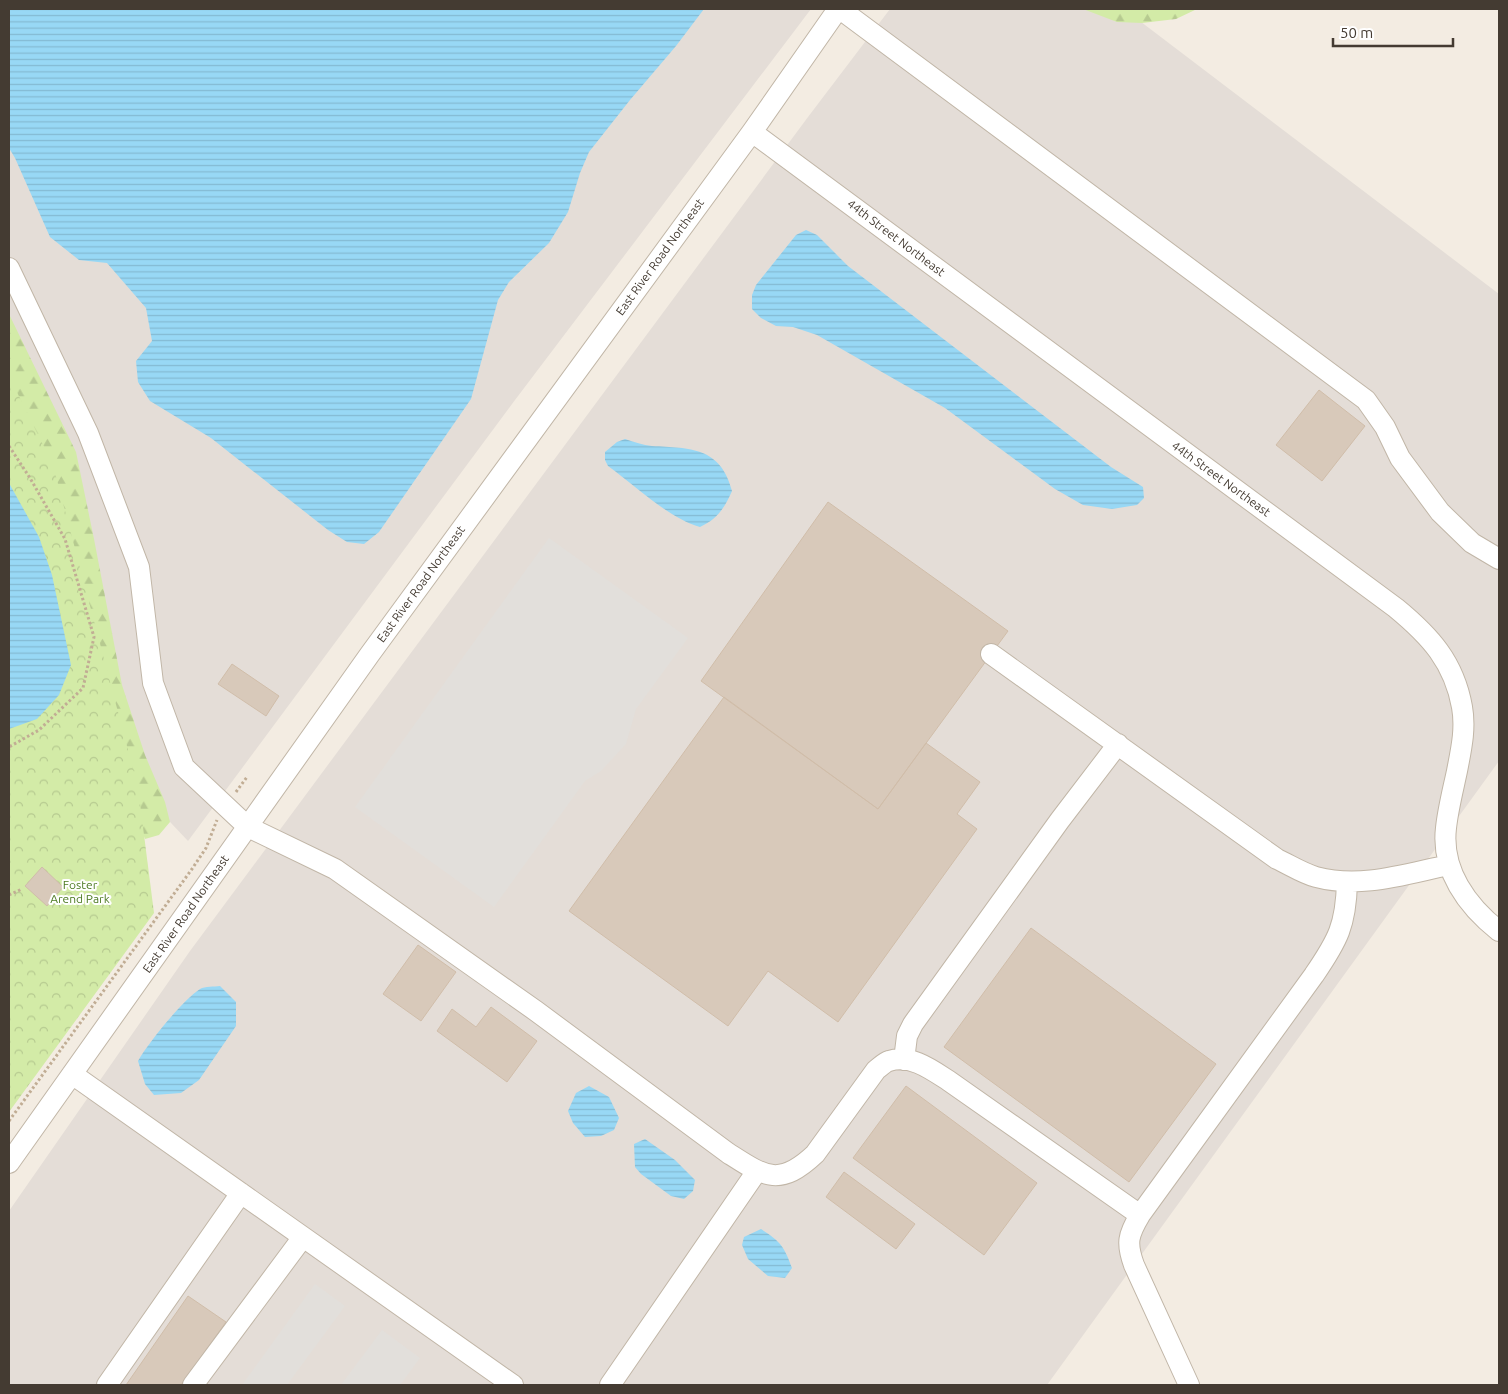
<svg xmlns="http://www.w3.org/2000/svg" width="1508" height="1394" viewBox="0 0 1508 1394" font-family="Ubuntu,sans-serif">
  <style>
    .industrial { fill: #e4ddd7 }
    .forest { fill: url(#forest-firs) }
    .park { fill: url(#park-crowns) }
    .parking { fill: #e2dfdb }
    .water { fill: url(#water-rules) }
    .building { fill: #d8c9ba; stroke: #d0bda9 }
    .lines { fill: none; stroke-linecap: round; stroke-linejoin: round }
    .minor-casing { stroke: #c1b6a7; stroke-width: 22 }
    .path { stroke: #c1ad94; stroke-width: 3; stroke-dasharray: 2.5 2.5; stroke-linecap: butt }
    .minor { stroke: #fff; stroke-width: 20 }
    .labels { text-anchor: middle; stroke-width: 4; stroke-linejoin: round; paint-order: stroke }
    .street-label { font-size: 12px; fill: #443b32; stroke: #fff }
    .park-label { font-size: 12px; fill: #4c7a22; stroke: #fff }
  </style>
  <defs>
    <pattern id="forest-firs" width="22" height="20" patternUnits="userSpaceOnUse" patternTransform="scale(1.25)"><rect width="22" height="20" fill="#d3eba7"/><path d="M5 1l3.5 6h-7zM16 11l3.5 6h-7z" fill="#b6ca90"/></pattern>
    <pattern id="park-crowns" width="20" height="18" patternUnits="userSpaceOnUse" patternTransform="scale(1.25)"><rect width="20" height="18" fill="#d3eba7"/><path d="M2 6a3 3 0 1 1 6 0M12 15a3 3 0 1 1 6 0" fill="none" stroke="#b6ca90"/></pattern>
    <pattern id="water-rules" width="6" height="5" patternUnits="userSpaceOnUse" patternTransform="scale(1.25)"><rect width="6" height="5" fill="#98d8f5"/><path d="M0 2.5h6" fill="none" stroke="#84bad2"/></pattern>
  </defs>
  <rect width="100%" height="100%" fill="#f3ece2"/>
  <path class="industrial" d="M 9,9 L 811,9 L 515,400 L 188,841 L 138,788 L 9,376 Z
    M 890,9 L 1124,9 L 1499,294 L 1499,761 L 1047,1385 L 9,1385 L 9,1211 L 190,951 L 808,117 Z"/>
  <path class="forest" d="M 1083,9 L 1197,9 L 1176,19 L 1142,23 L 1117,22 Z
    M 9,314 L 76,452 L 94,539 L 122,685 L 145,755 L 165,802 L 170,822 L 159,835 L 145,839 L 9,483 Z"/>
  <path class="park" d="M 9,376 L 53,465 L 138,788 L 154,913 L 9,1112 Z"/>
  <path class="parking" d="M 549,538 L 688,638 L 636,709 L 626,744 L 601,771 L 585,781 L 494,907 L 355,807 Z
    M 315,1284 L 345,1306 L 287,1385 L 242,1385 Z
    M 382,1330 L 420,1358 L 400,1385 L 341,1385 Z"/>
  <path class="water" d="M 9,9 L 704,9 L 676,46 L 630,100 L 589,152 L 580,173 L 568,212 L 549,243 L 509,282 L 498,300 L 471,399 L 379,532 L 364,544 L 347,542 L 328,530 L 211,438 L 150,401 L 138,382 L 136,361 L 152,341 L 146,308 L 107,263 L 79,260 L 50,237 L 15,158 L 9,148 Z
    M 806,230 L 817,235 L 848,266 L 1111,467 L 1143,487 L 1144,498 L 1137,505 L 1112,509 L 1083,505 L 1055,489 L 945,408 L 817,335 L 793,327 L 776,326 L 761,318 L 752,309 L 752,295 L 756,285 L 796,235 Z
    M 625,439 C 634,442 643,445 652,446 C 690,448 721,447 732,491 C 724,509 717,519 700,527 C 668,518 636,486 608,466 L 605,460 L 605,452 L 617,442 Z
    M 9,483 L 39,537 L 52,575 L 71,665 L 59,695 L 37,719 L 9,729 Z
    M 220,986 L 236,1002 L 236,1026 L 199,1080 L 181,1093 L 154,1095 L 145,1084 L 138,1061 C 148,1043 183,1000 200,989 C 205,986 214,987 220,986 Z
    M 589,1086 L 609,1097 L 619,1118 L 614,1130 L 601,1136 L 585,1137 L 573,1123 L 568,1111 L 576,1093 Z
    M 645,1139 L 675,1160 L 695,1180 L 693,1191 L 684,1199 L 671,1196 L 641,1174 L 635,1167 L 634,1144 Z
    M 761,1229 C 781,1242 784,1246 792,1268 L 785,1278 L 768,1276 L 748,1259 L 742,1245 L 744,1237 Z"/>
  <path class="building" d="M 1319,390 L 1365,426 L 1322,481 L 1276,445 Z
    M 828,502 L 1008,631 L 878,809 L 701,681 Z
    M 232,664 L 279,696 L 266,716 L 218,684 Z
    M 724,697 L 878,809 L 926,743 L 980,782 L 957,814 L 977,829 L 838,1022 L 768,971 L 728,1026 L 569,911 Z
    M 42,867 L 63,887 L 47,906 L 25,886 Z
    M 1031,928 L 1216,1064 L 1129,1182 L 944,1047 Z
    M 418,945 L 456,972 L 421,1021 L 383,994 Z
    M 491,1007 L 537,1041 L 507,1082 L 437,1031 L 452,1009 L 476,1027 Z
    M 906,1086 L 1037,1183 L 984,1255 L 853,1158 Z
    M 844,1172 L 915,1224 L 896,1249 L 826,1197 Z
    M 188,1296 L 226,1322 L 181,1385 L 126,1385 Z"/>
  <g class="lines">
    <g class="minor-casing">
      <path id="minor" d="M 840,9 L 1366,400 L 1385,427 L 1400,458 L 1440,512 L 1472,543 L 1499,559
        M 752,132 L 1396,608 C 1430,636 1454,662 1462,707 C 1466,729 1461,750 1457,771 C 1453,790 1448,809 1446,828 C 1441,870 1467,906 1499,931
        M 9,268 L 88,433 L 139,567 L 153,683 L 184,767 L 248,827 L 335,869 L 536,1011 L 728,1153 C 764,1176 779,1188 815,1154 L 876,1070 C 880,1067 885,1062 889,1061 C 911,1054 932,1070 949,1081 L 1140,1215
        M 991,654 L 1277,859 C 1290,865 1302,873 1316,877 C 1361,889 1405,874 1449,865
        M 904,1060 L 907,1036 L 913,1024 L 1060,820 L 1118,744
        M 72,1074 L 513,1385
        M 9,1163 L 370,654 L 752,132 L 838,9
        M 107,1385 L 241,1193
        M 193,1385 L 303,1237
        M 610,1385 L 757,1171
        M 1189,1385 L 1134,1265 C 1126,1243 1128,1235 1140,1215 L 1314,975 C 1338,940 1346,925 1347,882"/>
    </g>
    <path class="path" d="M 9,446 L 30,478 L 65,539 L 94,637 L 83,688 L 39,730 L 9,747
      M 236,792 L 247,777
      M 9,895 L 22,889
      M 9,1121 L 192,869 L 206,848 L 217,820"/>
    <use href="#minor" class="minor"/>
  </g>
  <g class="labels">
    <g class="street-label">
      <text transform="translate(896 238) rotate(37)" y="4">44th Street Northeast</text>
      <text transform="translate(660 257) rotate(-54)" y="4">East River Road Northeast</text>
      <text transform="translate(1221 479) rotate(36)" y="4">44th Street Northeast</text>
      <text transform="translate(421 584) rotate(-54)" y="4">East River Road Northeast</text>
      <text transform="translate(186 914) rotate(-55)" y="4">East River Road Northeast</text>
    </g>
    <g class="park-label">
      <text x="80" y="889">Foster<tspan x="80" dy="14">Arend Park</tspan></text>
    </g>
  </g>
  <rect width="1508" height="1394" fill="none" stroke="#443b32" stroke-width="20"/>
  <path d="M1333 38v8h120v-8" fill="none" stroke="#443b32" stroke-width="2.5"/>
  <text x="1340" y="38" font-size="15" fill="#443b32" stroke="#ffffff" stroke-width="4" paint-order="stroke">50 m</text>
</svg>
